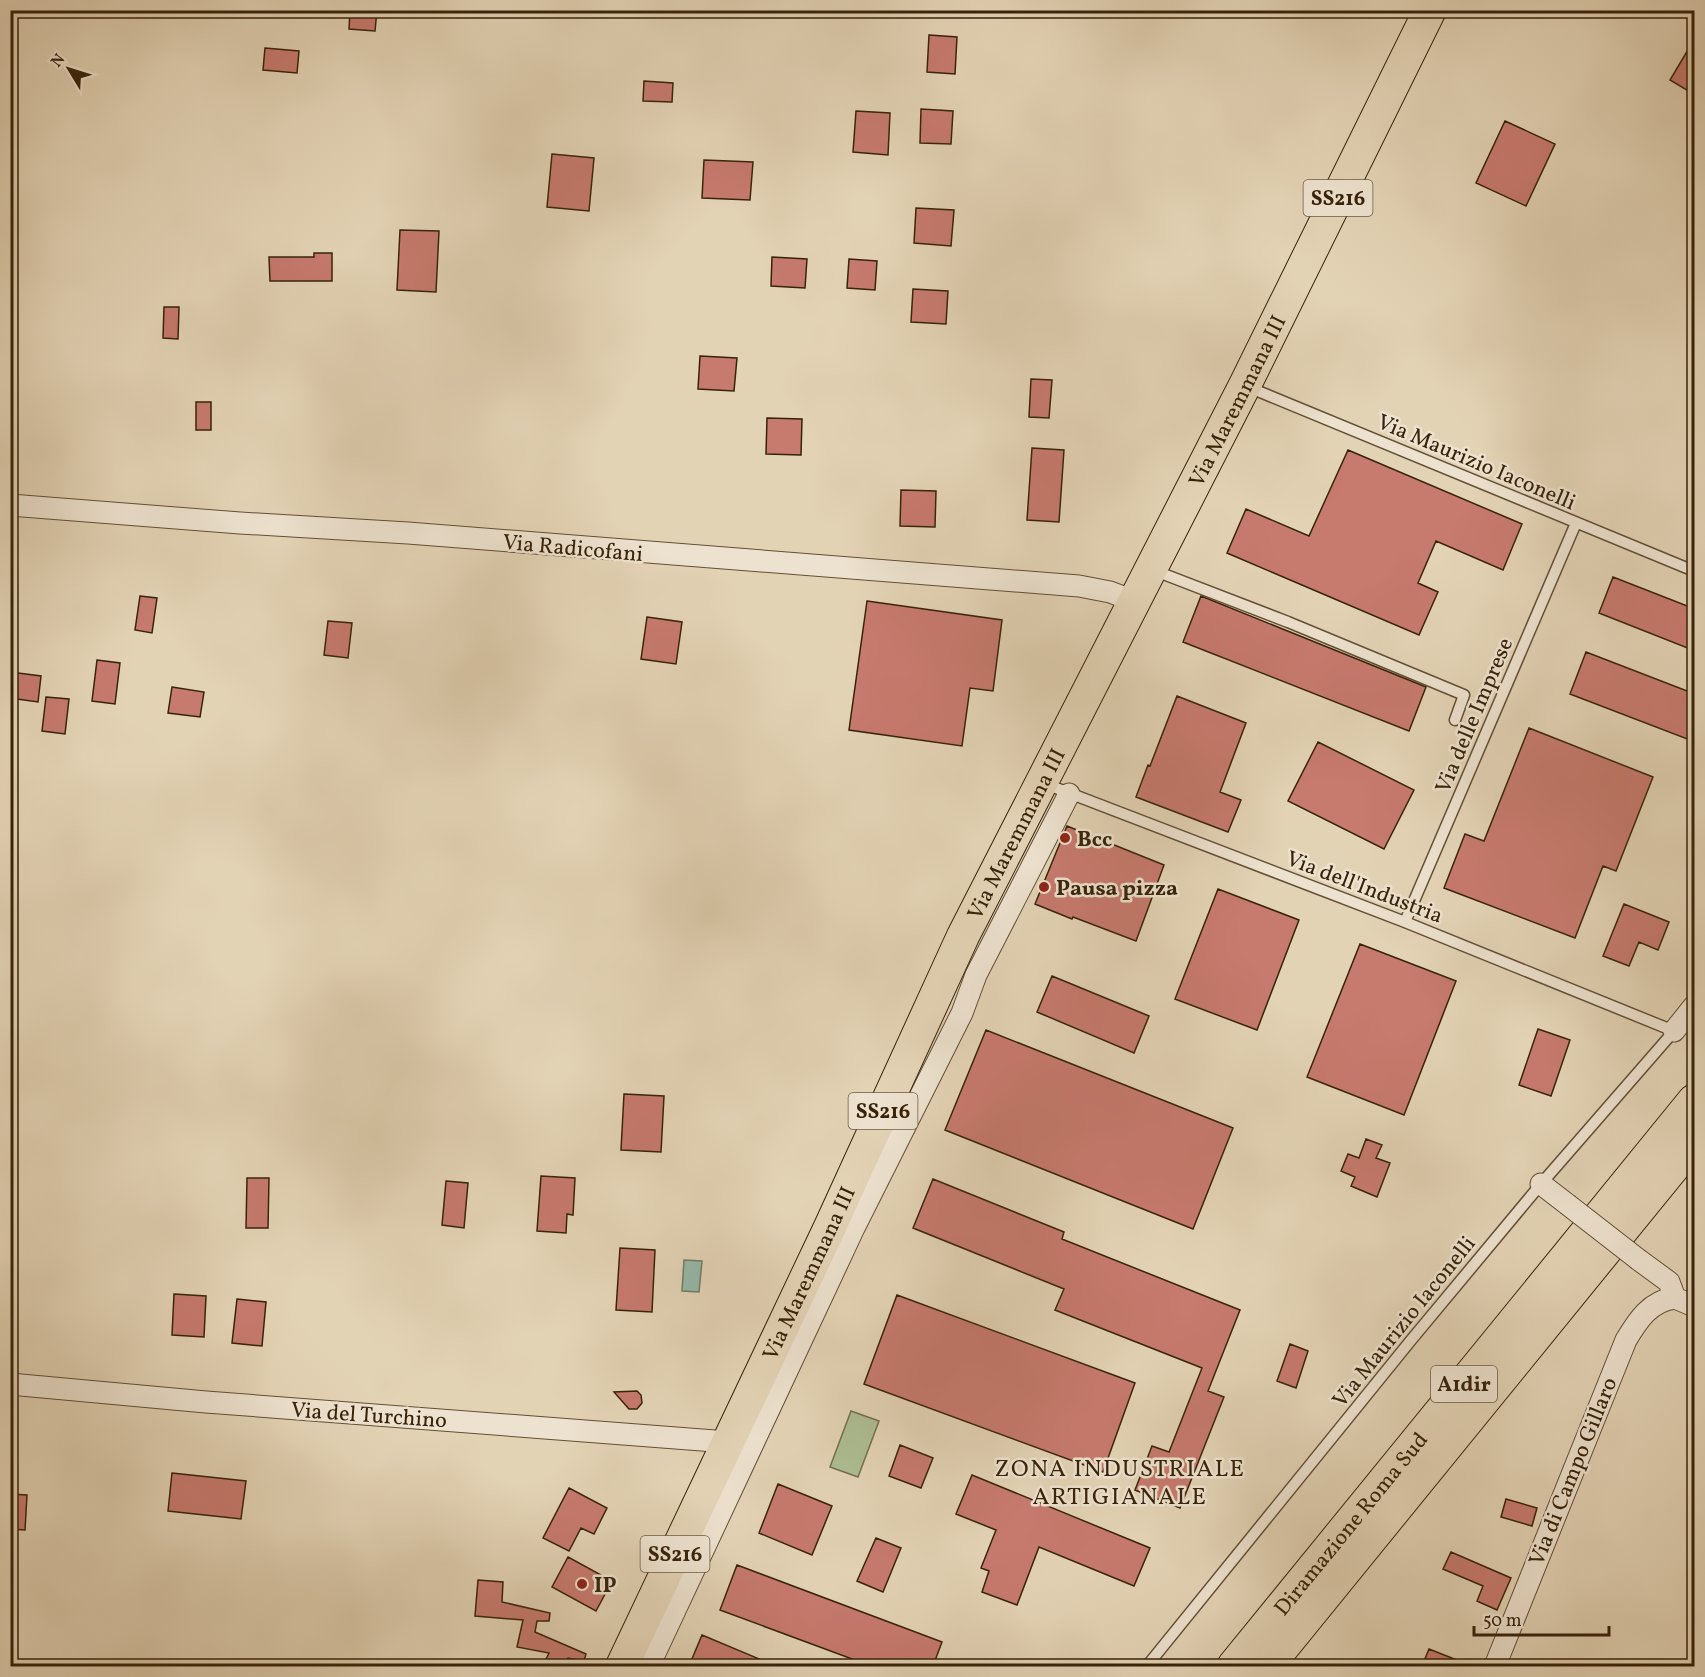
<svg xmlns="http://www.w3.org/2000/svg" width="1705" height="1677" viewBox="0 0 1705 1677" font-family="Vollkorn,serif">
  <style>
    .green { fill: #adbe92; stroke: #72704e; stroke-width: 1.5 }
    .water { fill: #96b8aa; stroke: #707c6a; stroke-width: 1.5 }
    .building { fill: #c77a6e; stroke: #37230a; stroke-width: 1.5 }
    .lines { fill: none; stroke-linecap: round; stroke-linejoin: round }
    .lane-casing { stroke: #624f35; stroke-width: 13 }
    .street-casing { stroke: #624f35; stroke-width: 23 }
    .primary-casing { stroke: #37230a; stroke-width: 34 }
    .highway-casing { stroke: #37230a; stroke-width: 35 }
    .lane { stroke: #ede2cf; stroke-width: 10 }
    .street { stroke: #ede2cf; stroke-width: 21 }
    .primary { stroke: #e3d3b5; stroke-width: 32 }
    .highway { stroke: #e3d3b5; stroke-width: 33 }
    .street-bridge-casing { stroke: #624f35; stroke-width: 23; stroke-linecap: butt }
    .street-bridge { stroke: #ede2cf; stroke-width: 21 }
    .poi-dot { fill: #8f2418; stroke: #ede2cf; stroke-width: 2 }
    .labels { text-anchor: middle; stroke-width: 5; stroke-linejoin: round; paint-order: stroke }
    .shield { fill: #ede2cf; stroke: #6e5c45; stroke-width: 1.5 }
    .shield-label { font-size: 21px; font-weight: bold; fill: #37230a }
    .street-label { font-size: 22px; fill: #37230a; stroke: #ede2cf }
    .poi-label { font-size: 22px; font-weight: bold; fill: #37230a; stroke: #ede2cf; text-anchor: start }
    .neighbourhood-label { font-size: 24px; letter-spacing: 1.5px; fill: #37230a; stroke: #ede2cf }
  </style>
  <rect width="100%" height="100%" fill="#e3d3b5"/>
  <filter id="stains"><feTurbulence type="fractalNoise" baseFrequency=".00333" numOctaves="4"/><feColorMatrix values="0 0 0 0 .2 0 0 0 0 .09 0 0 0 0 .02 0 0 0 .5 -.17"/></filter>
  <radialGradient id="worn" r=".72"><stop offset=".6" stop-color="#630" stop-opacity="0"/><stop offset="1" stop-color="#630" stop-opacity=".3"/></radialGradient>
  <path class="green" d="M 851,1411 L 879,1421 L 858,1477 L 830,1467 Z"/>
  <path class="water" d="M 684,1260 L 702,1261 L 699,1292 L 682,1291 Z"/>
  <path class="building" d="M 350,10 L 377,10 L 375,31 L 349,29 Z
    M 929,35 L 957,37 L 955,74 L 927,72 Z
    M 1695,38 L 1695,95 L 1670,80 Z
    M 265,48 L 299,51 L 297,73 L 263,70 Z
    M 644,81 L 673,83 L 672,102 L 643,101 Z
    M 921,109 L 953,111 L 951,144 L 920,143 Z
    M 856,111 L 890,113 L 888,155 L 853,152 Z
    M 1505,121 L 1555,144 L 1526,206 L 1476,183 Z
    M 552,154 L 594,158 L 589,211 L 547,207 Z
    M 704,160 L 753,162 L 750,200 L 702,198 Z
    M 916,208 L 954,210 L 951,246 L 914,243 Z
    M 400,230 L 439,231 L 436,292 L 397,290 Z
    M 314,253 L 332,253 L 332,281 L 270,281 L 269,257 L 314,257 Z
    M 772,257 L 807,259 L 805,288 L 771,286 Z
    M 849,259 L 877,261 L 875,290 L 847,288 Z
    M 913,289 L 948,291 L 946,324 L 911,322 Z
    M 164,307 L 179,307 L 178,339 L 163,338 Z
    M 700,356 L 737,358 L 734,391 L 698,389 Z
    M 1031,379 L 1052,380 L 1049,418 L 1029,417 Z
    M 196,402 L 211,402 L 211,430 L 196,430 Z
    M 767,418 L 802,419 L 801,455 L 766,454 Z
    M 1032,448 L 1064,450 L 1059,522 L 1027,520 Z
    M 1348,450 L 1522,524 L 1503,570 L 1436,541 L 1418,583 L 1438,592 L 1419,635 L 1227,553 L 1246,509 L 1309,536 Z
    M 901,490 L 936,491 L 935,527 L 900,526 Z
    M 1613,577 L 1695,609 L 1695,651 L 1599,613 Z
    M 140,596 L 157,598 L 152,633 L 135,630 Z
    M 1201,596 L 1426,687 L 1409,731 L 1183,642 Z
    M 867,601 L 1002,620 L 993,691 L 970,688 L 962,746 L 849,730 Z
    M 647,617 L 682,622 L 676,664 L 641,659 Z
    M 328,621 L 352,623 L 348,658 L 324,655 Z
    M 1586,652 L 1695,694 L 1695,742 L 1570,694 Z
    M 97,660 L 120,663 L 115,704 L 92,701 Z
    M 10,672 L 41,676 L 38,702 L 10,698 Z
    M 172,687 L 204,692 L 200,717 L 168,713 Z
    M 1177,696 L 1246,723 L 1220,792 L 1241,800 L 1228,832 L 1136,797 L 1148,765 L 1150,766 Z
    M 46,697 L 69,699 L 65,734 L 42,731 Z
    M 1529,728 L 1653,777 L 1616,871 L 1603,866 L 1575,938 L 1444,888 L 1465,834 L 1484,841 Z
    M 1318,742 L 1414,790 L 1384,849 L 1288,801 Z
    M 1067,826 L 1164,865 L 1136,941 L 1073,917 L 1072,919 L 1035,904 Z
    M 1218,889 L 1299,920 L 1257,1030 L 1175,999 Z
    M 1624,904 L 1669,922 L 1658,950 L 1639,942 L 1629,966 L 1603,956 Z
    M 1360,944 L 1456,981 L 1404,1115 L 1307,1077 Z
    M 1052,976 L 1149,1016 L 1134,1053 L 1037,1012 Z
    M 1538,1029 L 1570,1040 L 1551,1096 L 1519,1085 Z
    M 986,1030 L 1233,1128 L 1193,1229 L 945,1130 Z
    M 624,1094 L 664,1096 L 661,1152 L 621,1150 Z
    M 1366,1139 L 1382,1145 L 1376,1158 L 1390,1163 L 1377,1197 L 1351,1186 L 1355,1177 L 1341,1171 L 1348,1154 L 1359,1158 Z
    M 541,1176 L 575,1178 L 573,1215 L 567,1214 L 566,1233 L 537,1231 Z
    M 247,1178 L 269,1178 L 268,1228 L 246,1228 Z
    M 933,1179 L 1064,1232 L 1062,1239 L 1240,1310 L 1208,1391 L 1224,1397 L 1180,1508 L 1135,1490 L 1152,1446 L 1169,1452 L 1202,1368 L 1055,1310 L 1064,1289 L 913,1228 Z
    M 446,1181 L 468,1183 L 464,1228 L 442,1225 Z
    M 620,1248 L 655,1250 L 652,1312 L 616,1310 Z
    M 174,1294 L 206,1296 L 204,1337 L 172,1335 Z
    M 897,1295 L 1135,1383 L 1103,1472 L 864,1384 Z
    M 237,1299 L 266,1302 L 262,1346 L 232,1343 Z
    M 1290,1344 L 1308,1351 L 1296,1388 L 1277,1381 Z
    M 637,1391 L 641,1395 L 642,1403 L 637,1409 L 629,1409 L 614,1392 Z
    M 900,1445 L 933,1458 L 921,1488 L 889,1476 Z
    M 172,1473 L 246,1481 L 241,1519 L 168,1511 Z
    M 972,1475 L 1150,1548 L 1134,1586 L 1039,1547 L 1017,1605 L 982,1592 L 989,1571 L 981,1568 L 996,1530 L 956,1514 Z
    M 778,1484 L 832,1506 L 812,1555 L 759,1533 Z
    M 569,1488 L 607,1508 L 594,1534 L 581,1528 L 569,1551 L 543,1538 Z
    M 10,1494 L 27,1495 L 25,1530 L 10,1529 Z
    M 1506,1499 L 1537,1508 L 1532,1526 L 1501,1517 Z
    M 876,1538 L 901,1548 L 883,1592 L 857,1581 Z
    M 1451,1552 L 1511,1578 L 1497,1610 L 1477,1601 L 1483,1586 L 1443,1569 Z
    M 568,1557 L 612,1581 L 596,1611 L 552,1587 Z
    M 737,1565 L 942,1642 L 933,1666 L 871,1666 L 720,1610 Z
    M 478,1580 L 503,1582 L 502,1602 L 550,1613 L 549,1621 L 537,1621 L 535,1632 L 586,1654 L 584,1661 L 568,1658 L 564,1666 L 546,1659 L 549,1653 L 517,1647 L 523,1620 L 475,1616 Z
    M 702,1635 L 776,1666 L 689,1666 Z
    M 1429,1649 L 1472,1666 L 1422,1666 Z"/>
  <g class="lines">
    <g class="lane-casing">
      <path id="lane" d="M 1248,387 L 1694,571
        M 1153,570 L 1288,622 L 1464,695 L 1455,720
        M 1043,783 L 1405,922 L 1674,1031
        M 1405,922 L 1576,523
        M 1147,1666 L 1412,1339 L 1541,1184 L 1675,1030"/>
    </g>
    <g class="street-casing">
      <path id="street" d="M 10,505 L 240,523 L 408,533 L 1079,586 L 1110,592 L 1134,601
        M 1674,1031 L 1694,1006
        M 1541,1184 L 1567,1204
        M 1639,1260 L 1669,1282 L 1675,1298
        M 1675,1298 L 1694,1306
        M 10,1384 L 206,1402 L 728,1442
        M 649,1666 L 854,1228 L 962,1013 L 976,975 L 1069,794
        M 1495,1666 L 1626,1340 C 1638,1320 1650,1301 1675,1298"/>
    </g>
    <g class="primary-casing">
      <g id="primary">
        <path id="s1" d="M 622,1666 L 830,1227 L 963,936 L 1245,385 L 1430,10"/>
      </g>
    </g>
    <g class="highway-casing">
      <g id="highway">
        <path id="s2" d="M 1234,1666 L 1694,1101"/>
        <path d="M 1267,1666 L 1694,1141"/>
      </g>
    </g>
    <use href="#lane" class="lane"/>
    <use href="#street" class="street"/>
    <use href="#primary" class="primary"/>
    <use href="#highway" class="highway"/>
    <g class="street-bridge-casing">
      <path id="street-bridge" d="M 1567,1204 L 1639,1260"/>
    </g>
    <use href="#street-bridge" class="street-bridge"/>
  </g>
  <g class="poi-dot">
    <circle cx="1065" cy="838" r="6"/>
    <circle cx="1044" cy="887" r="6"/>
    <circle cx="582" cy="1584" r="6"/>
  </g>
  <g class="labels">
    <g class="shield">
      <rect x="1303.5" y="180" width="69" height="36" rx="4.5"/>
      <rect x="848.5" y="1093" width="69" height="36" rx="4.5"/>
      <rect x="1431" y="1366" width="66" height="36" rx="4.5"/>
      <rect x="640.5" y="1536" width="69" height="36" rx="4.5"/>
    </g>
    <g class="shield-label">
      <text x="1338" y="205">SS216</text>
      <text x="883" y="1118">SS216</text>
      <text x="1464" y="1391">A1dir</text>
      <text x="675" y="1561">SS216</text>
    </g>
    <g class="street-label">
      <text dy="8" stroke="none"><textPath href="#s1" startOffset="1407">Via Maremmana III</textPath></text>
      <text transform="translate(1477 461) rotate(23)" y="8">Via Maurizio Iaconelli</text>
      <text transform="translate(573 547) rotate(5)" y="8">Via Radicofani</text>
      <text transform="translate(1473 715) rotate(-67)" y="8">Via delle Imprese</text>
      <text dy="8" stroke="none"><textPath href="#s1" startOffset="921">Via Maremmana III</textPath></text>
      <text transform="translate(1365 886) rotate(21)" y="8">Via dell'Industria</text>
      <text dy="8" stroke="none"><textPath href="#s1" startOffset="435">Via Maremmana III</textPath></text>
      <text transform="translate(1403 1321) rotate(-51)" y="8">Via Maurizio Iaconelli</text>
      <text transform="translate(369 1414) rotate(4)" y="8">Via del Turchino</text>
      <text transform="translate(1572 1471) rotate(-68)" y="8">Via di Campo Gillaro</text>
      <text dy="8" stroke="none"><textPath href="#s2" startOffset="184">Diramazione Roma Sud</textPath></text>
    </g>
    <g class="poi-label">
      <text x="1077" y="846">Bcc</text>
      <text x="1056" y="895">Pausa pizza</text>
      <text x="594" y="1592">IP</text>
    </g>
    <g class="neighbourhood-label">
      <text x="1120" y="1476">ZONA INDUSTRIALE<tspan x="1120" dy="28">ARTIGIANALE</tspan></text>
    </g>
  </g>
  <rect width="1705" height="1677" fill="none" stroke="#e3d3b5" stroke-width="36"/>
  <rect x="12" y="12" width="1681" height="1653" fill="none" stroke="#37230a" stroke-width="3"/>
  <rect x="18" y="18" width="1669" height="1641" fill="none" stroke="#37230a" stroke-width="1.5"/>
  <g transform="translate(69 69) rotate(308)" stroke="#ede2cf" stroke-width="4.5" paint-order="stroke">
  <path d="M0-4.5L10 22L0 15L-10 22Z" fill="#37230a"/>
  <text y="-9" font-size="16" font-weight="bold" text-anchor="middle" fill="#37230a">N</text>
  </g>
  <path d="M1474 1626v9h135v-9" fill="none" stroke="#37230a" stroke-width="3"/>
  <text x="1483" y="1626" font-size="18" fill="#37230a" stroke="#ede2cf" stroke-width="4.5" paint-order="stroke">50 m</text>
  <rect width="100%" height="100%" filter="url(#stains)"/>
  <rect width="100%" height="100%" fill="url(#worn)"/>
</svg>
